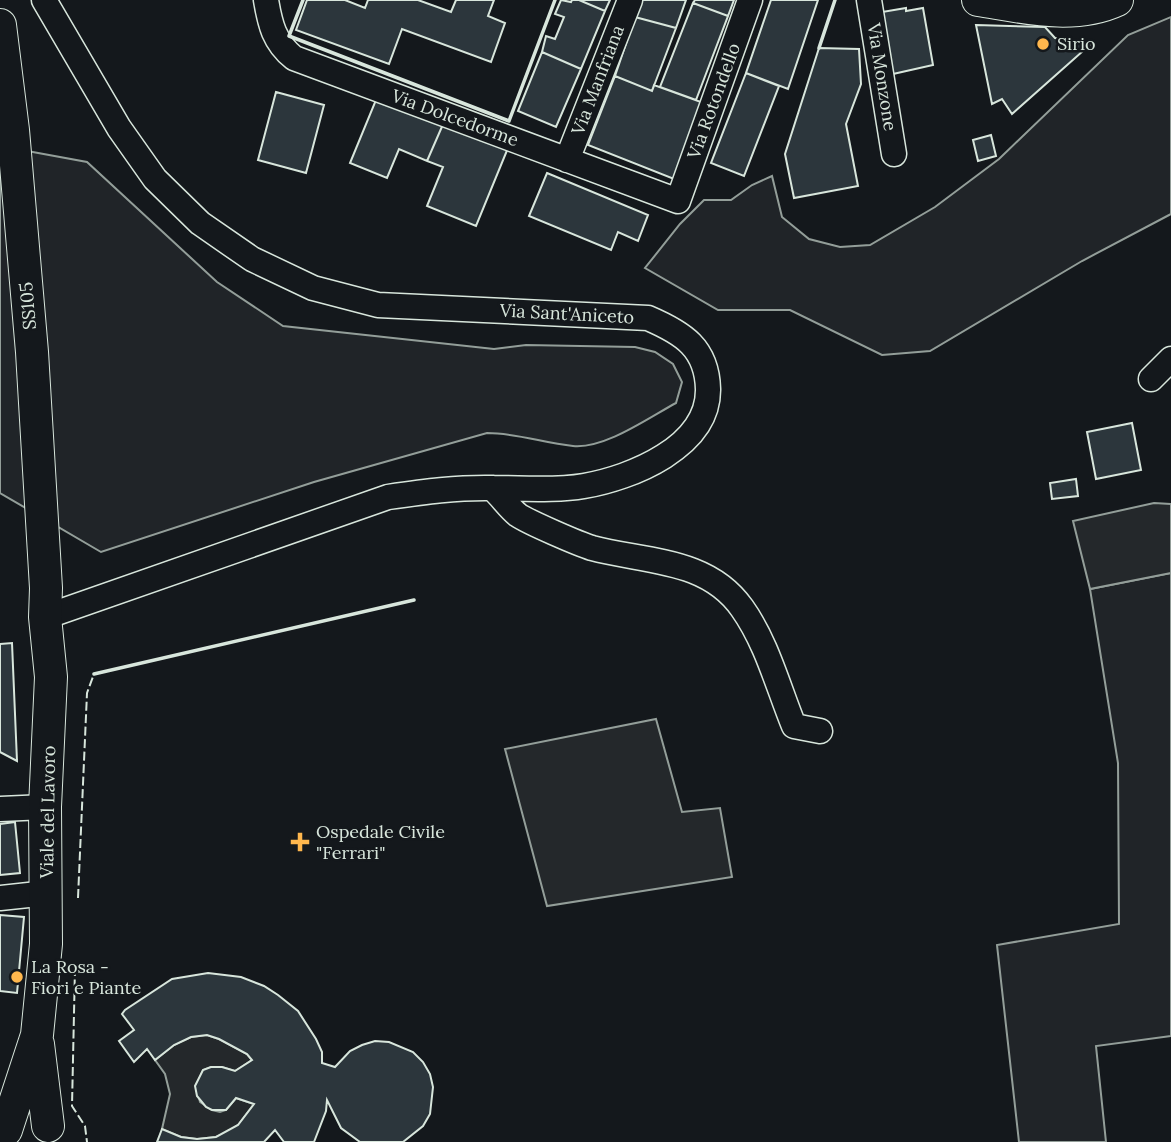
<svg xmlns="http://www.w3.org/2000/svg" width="1171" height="1142" viewBox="0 0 1171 1142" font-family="Lora,serif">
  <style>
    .green { fill: #202428; stroke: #939e99; stroke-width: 2 }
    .parking { fill: #24282b; stroke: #939e99; stroke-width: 2 }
    .building { fill: #2c363c; stroke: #d8e6dc; stroke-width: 2 }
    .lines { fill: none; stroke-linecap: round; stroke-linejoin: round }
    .minor-casing { stroke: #d8e6dc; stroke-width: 27 }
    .major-casing { stroke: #d8e6dc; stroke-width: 34 }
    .minor { stroke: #14181c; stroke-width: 24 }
    .major { stroke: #14181c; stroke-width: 32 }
    .fence { stroke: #d8e6dc; stroke-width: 2; stroke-dasharray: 9 3.5; stroke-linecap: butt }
    .wall { stroke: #d8e6dc; stroke-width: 3.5 }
    .poi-dot { fill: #ffb74d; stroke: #14181c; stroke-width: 2.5 }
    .labels { text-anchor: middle; stroke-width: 5; stroke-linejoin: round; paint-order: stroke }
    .poi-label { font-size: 18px; fill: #d8e6dc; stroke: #14181c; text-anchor: start }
    .street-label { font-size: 18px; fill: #d8e6dc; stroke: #14181c }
  </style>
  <rect width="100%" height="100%" fill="#14181c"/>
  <path class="green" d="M 1171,17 L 1171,214 L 1082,261 L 930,351 L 882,355 L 790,310 L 718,310 L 645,268 L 680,224 L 704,200 L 731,200 L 752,185 L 772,176 L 782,217 L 809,239 L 840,247 L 870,245 L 935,207 L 999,159 L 1128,35 Z
    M 0,146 L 87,162 L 217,282 L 283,326 L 494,349 L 526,345 L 635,347 L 655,352 L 673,364 L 682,382 L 676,403 C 648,418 605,449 573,446 C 543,443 517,433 487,433 L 314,482 L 101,552 L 0,493 Z
    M 1171,573 L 1171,1036 L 1096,1046 L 1106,1142 L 1019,1142 L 997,945 L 1119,924 L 1118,763 L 1090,589 Z"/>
  <path class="parking" d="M 1154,503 L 1171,504 L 1171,573 L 1090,589 L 1073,521 Z
    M 656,719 L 682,812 L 720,808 L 732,877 L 547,906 L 505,749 Z
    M 207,1035 L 219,1039 L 247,1054 L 252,1060 L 235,1071 L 222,1067 L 211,1067 L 203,1070 L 196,1086 L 200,1102 L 212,1110 L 220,1112 L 226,1110 L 236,1098 L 254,1104 L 238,1125 L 229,1132 L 216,1137 L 197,1139 L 181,1137 L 162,1129 L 170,1094 L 165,1074 L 155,1060 L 174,1045 L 191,1037 Z"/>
  <path class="building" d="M 307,0 L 345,0 L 365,8 L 368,0 L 418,0 L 451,12 L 456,0 L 494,0 L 488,16 L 505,23 L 491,62 L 402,29 L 389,64 L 296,30 Z
    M 561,0 L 571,2 L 572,0 L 579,0 L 605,11 L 581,69 L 542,52 L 546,36 L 555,39 L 564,17 L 555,14 Z
    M 579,0 L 610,0 L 605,11 Z
    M 641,0 L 686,0 L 676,28 L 635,17 Z
    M 695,0 L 734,0 L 728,16 L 693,3 Z
    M 771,0 L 818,0 L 788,89 L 746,73 Z
    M 693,3 L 728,16 L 696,100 L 660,87 Z
    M 906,8 L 906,11 L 923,8 L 933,65 L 893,74 L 882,12 Z
    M 635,17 L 676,28 L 652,91 L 615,76 Z
    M 976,25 L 1045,27 L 1055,38 L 1092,43 L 1012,114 L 1002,99 L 992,104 Z
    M 819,48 L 859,49 L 861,84 L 846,124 L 858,186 L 794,198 L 785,154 Z
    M 542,52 L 581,69 L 556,127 L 518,111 Z
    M 746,73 L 779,86 L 744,176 L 711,163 Z
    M 615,76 L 652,91 L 654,85 L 701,102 L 674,179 L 588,145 Z
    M 276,92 L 324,105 L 306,173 L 258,160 Z
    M 378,95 L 444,122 L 427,161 L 399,149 L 387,178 L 350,163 Z
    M 444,122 L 508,148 L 476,226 L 427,206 L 443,167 L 427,161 Z
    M 991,135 L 996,156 L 978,161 L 973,140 Z
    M 547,173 L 648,215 L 638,241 L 618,232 L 611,250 L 529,216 Z
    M 1132,423 L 1141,470 L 1096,479 L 1087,432 Z
    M 1076,479 L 1078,496 L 1052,499 L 1050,483 Z
    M 12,643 L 17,761 L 0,752 L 0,644 Z
    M 15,822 L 20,873 L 0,875 L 0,824 Z
    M 0,915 L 24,917 L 17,993 L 0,991 Z
    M 208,973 L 241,977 L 264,986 L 278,995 L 298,1011 L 316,1039 L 322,1052 L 322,1063 L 335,1067 L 350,1051 L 362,1045 L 375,1041 L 389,1042 L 413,1052 L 423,1062 L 430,1074 L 433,1087 L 430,1114 L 423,1126 L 403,1142 L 360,1142 L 341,1128 L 327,1100 L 326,1111 L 314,1142 L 284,1142 L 275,1130 L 264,1142 L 157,1142 L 162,1129 L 181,1137 L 197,1139 L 216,1137 L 238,1125 L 254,1104 L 236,1098 L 226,1110 L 212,1110 L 206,1107 L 197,1096 L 195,1086 L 203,1070 L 211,1067 L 222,1067 L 235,1071 L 252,1060 L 247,1054 L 219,1039 L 207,1035 L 191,1037 L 174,1045 L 155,1060 L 147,1049 L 134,1062 L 119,1041 L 134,1030 L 122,1014 L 125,1010 L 172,979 Z"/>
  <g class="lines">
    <g class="minor-casing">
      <path id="minor" d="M 44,0 L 119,128 L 155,179 L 200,223 L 252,259 L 313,288 L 378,305 L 648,318 C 683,333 707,348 708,389 C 709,447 631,478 584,486 C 555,491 523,488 494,488 C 458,487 423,492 388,497 L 45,617
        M 266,0 C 270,24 274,42 294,58 L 678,201 L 750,0
        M 869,0 L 894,154
        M 567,160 L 630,0
        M 1151,379 L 1171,359
        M 492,488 C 501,496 509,508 518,515 C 528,522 579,544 592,548 C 644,562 707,558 742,608 C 767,643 778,687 794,726 L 820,731
        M 0,809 L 45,807
        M 0,898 L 47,893"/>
    </g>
    <g class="major-casing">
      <path id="major" d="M 978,0 C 1023,7 1074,20 1117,0
        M 0,25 L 13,130 L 32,352 L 46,588 L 45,617 L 51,677 L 45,807 L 46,944 L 37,1035 L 6,1130
        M 38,1044 L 48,1126"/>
    </g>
    <use href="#minor" class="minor"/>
    <use href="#major" class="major"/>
    <path class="fence" d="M 78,898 L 87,693 L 94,674
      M 75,967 L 72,1106 L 85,1126 L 87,1142"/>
    <path class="wall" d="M 303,0 L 289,36 L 509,121 L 555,0
      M 819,48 L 835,0
      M 94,674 L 414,600"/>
  </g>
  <g class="poi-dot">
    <circle cx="1043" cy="44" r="7"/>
    <path d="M296.5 831.5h7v7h7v7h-7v7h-7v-7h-7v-7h7z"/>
    <circle cx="17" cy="977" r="7"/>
  </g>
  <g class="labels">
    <g class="poi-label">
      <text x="1057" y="50">Sirio</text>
      <text x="316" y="838">Ospedale Civile<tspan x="316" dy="21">"Ferrari"</tspan></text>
      <text x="31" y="973">La Rosa -<tspan x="31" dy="21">Fiori e Piante</tspan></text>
    </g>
    <g class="street-label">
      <text transform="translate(882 77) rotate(81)" y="6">Via Monzone</text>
      <text transform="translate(598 80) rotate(-69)" y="6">Via Manfriana</text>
      <text transform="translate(714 101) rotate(-70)" y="6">Via Rotondello</text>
      <text transform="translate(455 118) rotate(20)" y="6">Via Dolcedorme</text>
      <text transform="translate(28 306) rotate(-95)" y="6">SS105</text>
      <text transform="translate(567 314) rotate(3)" y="6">Via Sant'Aniceto</text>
      <text transform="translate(48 812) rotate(-89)" y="6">Viale del Lavoro</text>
    </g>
  </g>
</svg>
